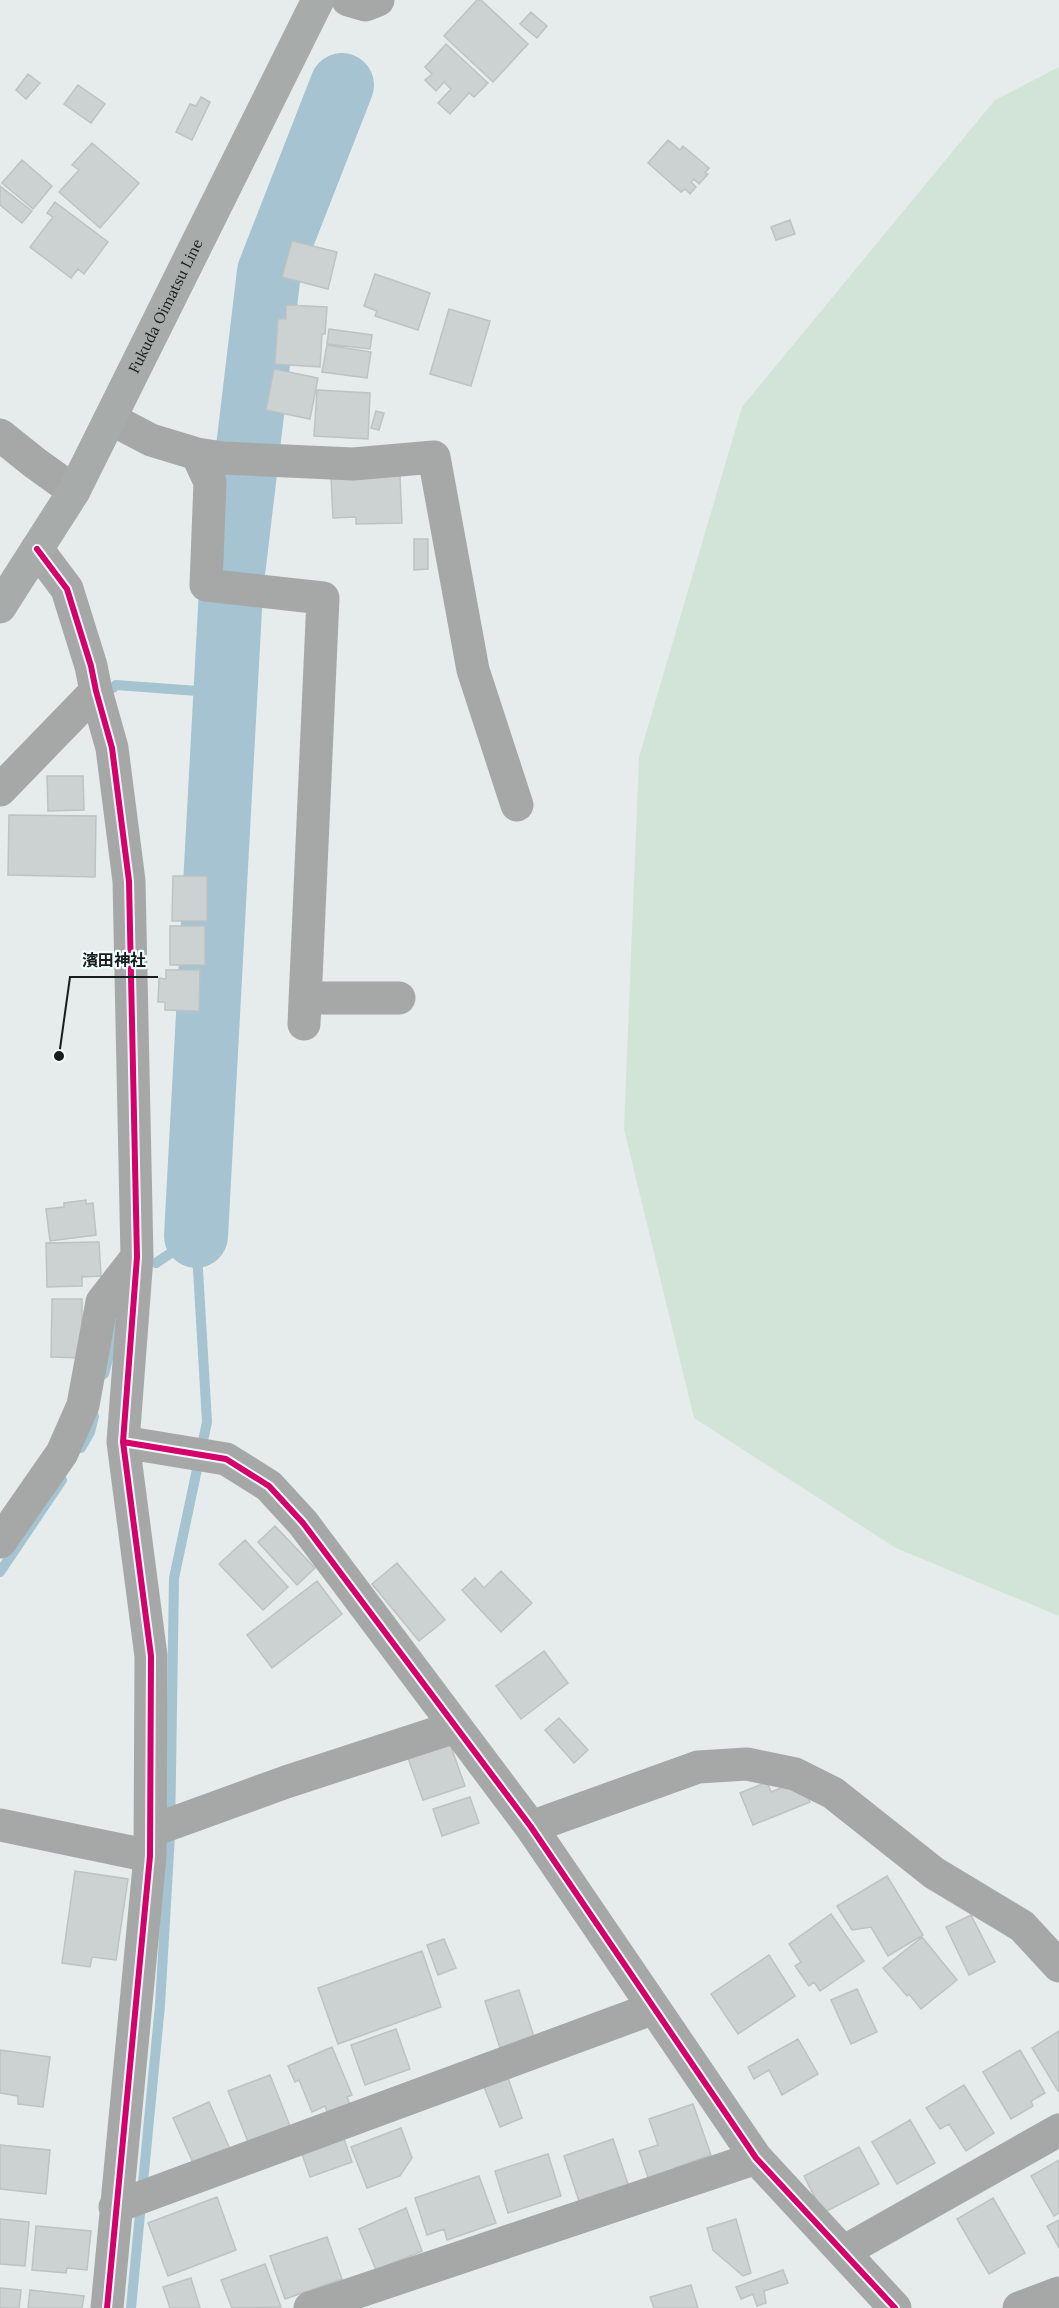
<svg xmlns="http://www.w3.org/2000/svg" width="1059" height="2308" viewBox="0 0 1059 2308" font-family="Lora,'Noto Sans JP',serif">
  <style>
    .green { fill: #d2e4d8 }
    .lines { fill: none; stroke-linecap: round; stroke-linejoin: round }
    .stream { stroke: #a5c3d0; stroke-width: 10 }
    .river { stroke: #a5c3d0; stroke-width: 64 }
    .building { fill: #ccd2d1; stroke: #bdc2c2; stroke-width: 1.5 }
    .minor { stroke: #a6a8a8; stroke-width: 33 }
    .major { stroke: #a7abaa; stroke-width: 33 }
    .cycleway-casing { stroke: #effcfb; stroke-width: 10 }
    .cycleway { stroke: #d6006c; stroke-width: 6 }
    .labels { text-anchor: middle; stroke-width: 4.5; stroke-linejoin: round; paint-order: stroke }
    .street-label { font-size: 15px; fill: #181c1c; stroke: #effcfb }
    .leader { fill: none; stroke: #181c1c; stroke-width: 2 }
    .callout-dot { fill: #181c1c; stroke: #effcfb; stroke-width: 2 }
    .callout-label { font-size: 16px; text-anchor: middle; font-weight: bold; fill: #181c1c; stroke: #effcfb; stroke-width: 4.5; stroke-linejoin: round; paint-order: stroke }
  </style>
  <rect width="100%" height="100%" fill="#e5eceb"/>
  <path class="green" d="M 1059,67 L 1059,1616 L 896,1548 L 694,1418 L 624,1129 L 639,757 L 742,407 L 995,100 Z"/>
  <g class="lines">
    <path class="stream" d="M 113,688 L 116,685 L 225,693
      M 156,1263 L 196,1236
      M 104,1374 L 117,1325
      M 81,1448 L 90,1432 L 94,1416
      M 0,1572 L 62,1480
      M 131,2308 L 160,2005 L 170,1835 L 174,1578 L 207,1422 L 196,1236"/>
    <path class="river" d="M 196,1236 L 231,590 L 269,272 L 342,85"/>
  </g>
  <path class="building" d="M 477,0 L 481,0 L 528,44 L 493,82 L 444,36 Z
    M 531,12 L 547,26 L 537,38 L 520,24 Z
    M 446,44 L 488,83 L 474,97 L 469,93 L 450,114 L 438,103 L 451,89 L 444,82 L 436,91 L 425,80 L 432,74 L 425,67 Z
    M 28,74 L 40,83 L 26,99 L 16,90 Z
    M 78,85 L 105,104 L 91,123 L 64,104 Z
    M 201,97 L 210,102 L 192,140 L 176,132 L 190,104 L 196,106 Z
    M 668,140 L 680,150 L 683,146 L 709,168 L 705,173 L 708,174 L 699,184 L 694,179 L 691,182 L 696,187 L 690,194 L 685,189 L 681,192 L 648,163 Z
    M 92,143 L 139,183 L 100,228 L 59,192 L 79,170 L 72,165 Z
    M 22,160 L 52,186 L 33,209 L 2,183 Z
    M 0,186 L 32,211 L 22,223 L 0,205 Z
    M 55,202 L 108,242 L 84,274 L 78,269 L 71,278 L 30,247 L 53,217 L 47,213 Z
    M 790,220 L 795,234 L 776,240 L 771,227 Z
    M 292,241 L 337,252 L 328,289 L 282,277 Z
    M 375,274 L 430,293 L 418,330 L 375,316 L 377,311 L 364,306 Z
    M 286,305 L 327,307 L 325,334 L 322,334 L 320,367 L 275,364 L 278,319 L 286,319 Z
    M 449,309 L 490,321 L 471,386 L 430,374 Z
    M 329,329 L 372,335 L 370,349 L 327,344 Z
    M 327,345 L 371,352 L 367,378 L 322,372 Z
    M 274,369 L 318,378 L 310,419 L 266,410 Z
    M 317,390 L 370,393 L 368,439 L 314,436 Z
    M 376,411 L 384,413 L 379,430 L 371,428 Z
    M 400,476 L 402,523 L 356,524 L 356,517 L 333,518 L 331,478 Z
    M 414,539 L 428,539 L 428,569 L 414,570 Z
    M 47,776 L 83,776 L 84,810 L 48,811 Z
    M 9,815 L 96,816 L 95,877 L 8,875 Z
    M 173,876 L 207,876 L 207,921 L 172,921 Z
    M 170,926 L 205,926 L 205,965 L 170,965 Z
    M 166,970 L 200,970 L 199,1011 L 165,1010 L 165,1002 L 158,1002 L 159,978 L 166,979 Z
    M 86,1200 L 86,1204 L 93,1203 L 96,1235 L 50,1241 L 46,1209 L 64,1207 L 64,1203 Z
    M 99,1242 L 101,1276 L 82,1277 L 82,1286 L 47,1287 L 46,1243 Z
    M 52,1299 L 82,1299 L 82,1358 L 51,1357 Z
    M 275,1526 L 315,1568 L 297,1585 L 258,1542 Z
    M 245,1540 L 288,1587 L 263,1610 L 219,1564 Z
    M 397,1563 L 445,1620 L 419,1641 L 372,1584 Z
    M 501,1571 L 532,1603 L 501,1632 L 462,1590 L 475,1578 L 484,1588 Z
    M 317,1581 L 342,1614 L 272,1668 L 247,1635 Z
    M 544,1651 L 568,1683 L 521,1719 L 496,1686 Z
    M 559,1718 L 588,1750 L 574,1763 L 545,1730 Z
    M 450,1744 L 465,1786 L 423,1800 L 408,1758 Z
    M 801,1780 L 810,1802 L 753,1825 L 740,1793 L 767,1782 L 771,1792 Z
    M 470,1797 L 479,1823 L 442,1836 L 433,1809 Z
    M 75,1871 L 128,1879 L 116,1960 L 92,1957 L 90,1967 L 62,1963 Z
    M 887,1876 L 923,1935 L 888,1956 L 871,1927 L 852,1930 L 837,1906 Z
    M 831,1914 L 864,1961 L 820,1991 L 814,1982 L 809,1986 L 795,1966 L 801,1962 L 789,1944 Z
    M 971,1915 L 995,1962 L 969,1975 L 946,1927 Z
    M 922,1937 L 957,1980 L 921,2009 L 909,1994 L 907,1996 L 883,1968 Z
    M 444,1939 L 456,1968 L 438,1975 L 427,1945 Z
    M 422,1951 L 441,2007 L 338,2044 L 318,1988 Z
    M 769,1955 L 795,1996 L 738,2034 L 711,1994 Z
    M 857,1989 L 877,2032 L 851,2044 L 831,2000 Z
    M 519,1990 L 534,2037 L 500,2048 L 485,2001 Z
    M 396,2029 L 410,2069 L 365,2085 L 351,2045 Z
    M 1059,2031 L 1059,2091 L 1058,2091 L 1032,2048 Z
    M 798,2039 L 818,2074 L 782,2095 L 769,2070 L 754,2079 L 748,2067 Z
    M 332,2047 L 352,2095 L 347,2097 L 351,2107 L 329,2116 L 325,2106 L 312,2112 L 299,2080 L 295,2082 L 288,2066 Z
    M 0,2050 L 50,2057 L 43,2107 L 18,2104 L 18,2096 L 0,2093 Z
    M 1020,2050 L 1045,2093 L 1031,2101 L 1033,2106 L 1011,2119 L 983,2072 Z
    M 270,2075 L 290,2126 L 248,2142 L 228,2091 Z
    M 508,2078 L 522,2118 L 500,2127 L 484,2087 Z
    M 964,2085 L 994,2133 L 966,2151 L 949,2124 L 940,2129 L 926,2108 Z
    M 209,2102 L 230,2149 L 194,2165 L 173,2118 Z
    M 693,2104 L 711,2155 L 674,2168 L 676,2174 L 650,2183 L 639,2151 L 658,2145 L 649,2119 Z
    M 910,2120 L 935,2163 L 897,2184 L 872,2142 Z
    M 401,2128 L 412,2158 L 400,2176 L 367,2188 L 351,2147 Z
    M 343,2136 L 352,2162 L 310,2177 L 301,2151 Z
    M 613,2139 L 629,2187 L 580,2204 L 564,2156 Z
    M 0,2145 L 50,2150 L 46,2194 L 0,2189 Z
    M 859,2147 L 879,2184 L 823,2213 L 804,2176 Z
    M 548,2154 L 561,2196 L 508,2213 L 495,2171 Z
    M 1059,2160 L 1059,2213 L 1054,2216 L 1031,2176 Z
    M 479,2176 L 496,2223 L 447,2240 L 444,2229 L 427,2235 L 415,2198 Z
    M 217,2197 L 236,2250 L 168,2276 L 148,2223 Z
    M 993,2198 L 1025,2253 L 989,2274 L 957,2219 Z
    M 406,2208 L 422,2251 L 376,2270 L 359,2229 Z
    M 0,2219 L 29,2222 L 25,2266 L 0,2264 Z
    M 736,2219 L 751,2273 L 743,2276 L 713,2250 L 707,2228 Z
    M 1059,2220 L 1059,2248 L 1047,2226 Z
    M 36,2226 L 91,2231 L 87,2270 L 67,2268 L 66,2273 L 32,2270 Z
    M 327,2237 L 342,2279 L 285,2299 L 270,2256 Z
    M 265,2264 L 281,2307 L 232,2308 L 221,2280 Z
    M 783,2270 L 788,2283 L 764,2291 L 766,2303 L 757,2306 L 753,2294 L 741,2299 L 736,2287 Z
    M 191,2278 L 200,2308 L 170,2308 L 163,2287 Z
    M 691,2285 L 698,2308 L 654,2308 L 650,2297 Z
    M 0,2288 L 21,2290 L 19,2308 L 0,2308 Z
    M 30,2290 L 84,2296 L 82,2308 L 28,2308 Z"/>
  <g class="lines">
    <path class="minor" d="M 348,0 L 365,5 L 378,0
      M 111,419 L 151,440 L 197,454 L 223,458 L 353,464 L 434,457 L 473,670 L 517,805
      M 0,435 L 35,463 L 74,491
      M 197,454 L 210,482 L 206,585 L 323,598 L 304,1024
      M 37,549 L 67,589 L 91,666 L 96,691 L 112,748 L 129,881 L 137,1257 L 123,1442 L 151,1656 L 150,1856 L 107,2308
      M 0,790 L 96,691
      M 305,998 L 399,998
      M 123,1442 L 226,1459 L 269,1486 L 303,1523 L 531,1827 L 756,2158 L 895,2308
      M 0,1542 L 62,1453 L 83,1405 L 102,1302 L 137,1257
      M 0,1825 L 150,1856
      M 531,1827 L 698,1767 L 747,1764 L 795,1774 L 833,1793 L 934,1873 L 1022,1926 L 1059,1966
      M 151,1831 L 286,1782 L 455,1727
      M 115,2207 L 654,2008
      M 843,2252 L 1059,2130
      M 310,2308 L 756,2158
      M 1019,2308 L 1059,2293"/>
    <path class="major" id="s1" d="M 0,607 L 74,491 L 318,0"/>
    <g class="cycleway-casing">
      <path id="cycleway" d="M 37,549 L 67,589 L 91,666 L 96,691 L 112,748 L 129,881 L 137,1257 L 123,1442 L 151,1656 L 150,1856 L 107,2308
        M 123,1442 L 226,1459 L 269,1486 L 303,1523 L 531,1827 L 756,2158 L 895,2308"/>
    </g>
    <use href="#cycleway" class="cycleway"/>
  </g>
  <g class="labels">
    <g class="street-label">
      <text dy="5" stroke="none"><textPath href="#s1" startOffset="344">Fukuda Oimatsu Line</textPath></text>
    </g>
  </g>
  <path class="leader" d="M59 1056L70 977H158"/>
  <circle class="callout-dot" cx="59" cy="1056" r="6"/>
  <g class="callout-label">
    <text x="114" y="966">濱田神社</text>
  </g>
</svg>
